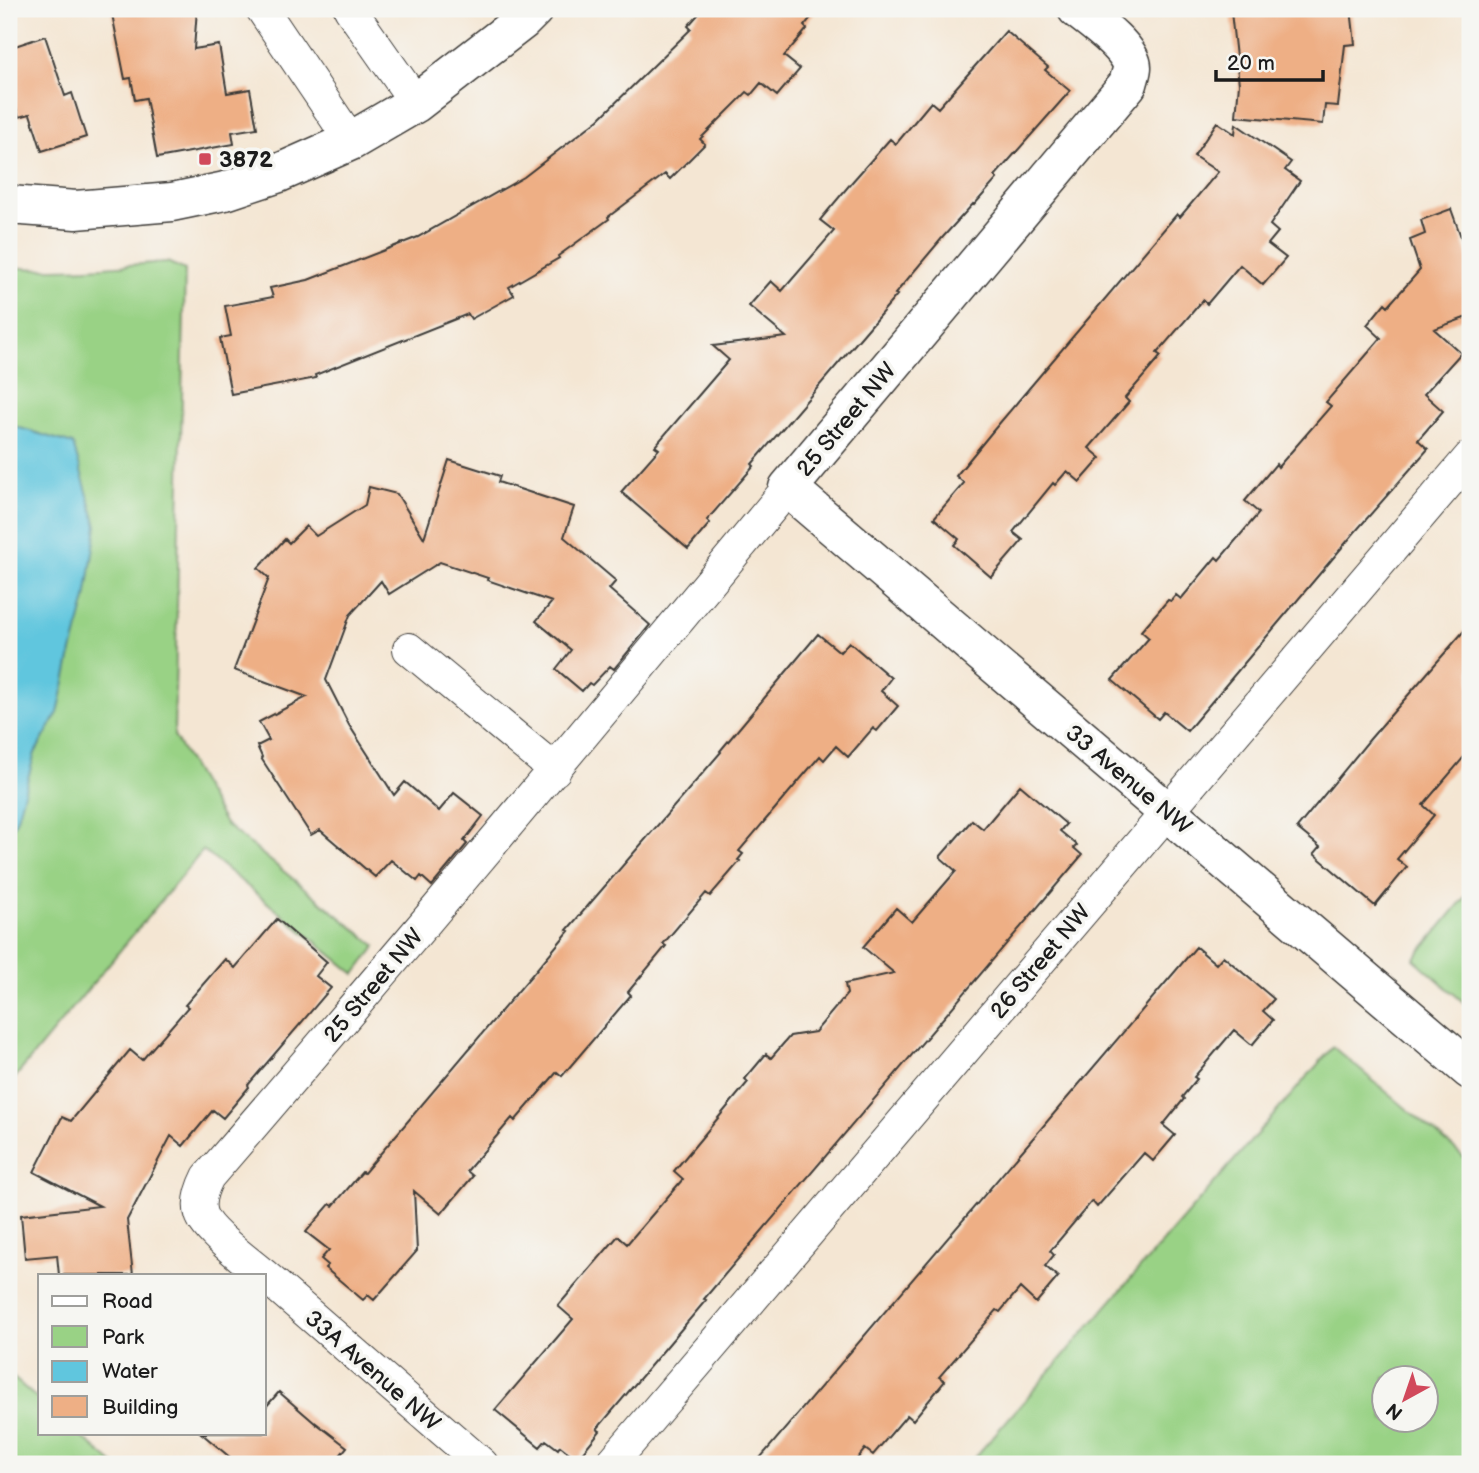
<svg xmlns="http://www.w3.org/2000/svg" width="1479" height="1473" viewBox="0 0 1479 1473" font-family="'Balsamiq Sans',sans-serif">
  <style>
    .green { fill: #99d285; stroke: #5a7750; stroke-width: 2; fill-rule: evenodd }
    .water { fill: #60c6de; stroke: #3e717d; stroke-width: 2 }
    .building { fill: #eeaf85 }
    .lines { fill: none; stroke-linecap: round; stroke-linejoin: round }
    .minor-casing { stroke: #3c3a37; stroke-width: 34 }
    .tertiary-casing { stroke: #3c3a37; stroke-width: 41 }
    .minor { stroke: #fff; stroke-width: 32 }
    .tertiary { stroke: #fff; stroke-width: 38 }
    .poi-dot { fill: #d1495b; stroke: #f6f6f2; stroke-width: 2.5 }
    .labels { text-anchor: middle; stroke-width: 7; stroke-linejoin: round; paint-order: stroke }
    .poi-label { font-size: 23px; font-weight: bold; fill: #1c1c1c; stroke: #f6f6f2; text-anchor: start }
    .street-label { font-size: 23px; fill: #1c1c1c; stroke: #f6f6f2 }
  </style>
  <rect width="100%" height="100%" fill="#f6f6f2"/>
  <filter id="ink" filterUnits="userSpaceOnUse"><feTurbulence type="fractalNoise" baseFrequency=".0143" numOctaves="2"/><feDisplacementMap in="SourceGraphic" scale="14" xChannelSelector="R" yChannelSelector="G"/><feConvolveMatrix kernelMatrix="1 2 1 2 8 2 1 2 1" color-interpolation-filters="sRGB"/></filter>
  <filter id="wash" filterUnits="userSpaceOnUse"><feTurbulence type="fractalNoise" baseFrequency=".00686" numOctaves="4" result="noise"/><feDisplacementMap in="SourceGraphic" scale="28" xChannelSelector="R" yChannelSelector="G"/><feGaussianBlur stdDeviation="1.57" result="paint"/><feColorMatrix in="noise" values="0 0 0 0 0 0 0 0 0 0 0 0 0 0 0 0 0 1.4 0 .05"/><feComposite in="paint" operator="in"/></filter>
  <g filter="url(#wash)">
    <rect width="100%" height="100%" fill="#f4e6d3"/>
    <path class="green" d="M 167,262 L 185,270 L 174,736 L 225,824 L 376,946 L 355,974 L 203,850 L 9,1085 L 9,267 C 61,272 114,266 167,262 Z
      M 1470,891 L 1470,1008 L 1414,959 Z
      M 1333,1047 L 1470,1162 L 1470,1458 L 1465,1464 L 969,1464 ZM 1426,1378 L 1426,1420 L 1384,1420 L 1384,1378 Z
      M 9,1374 L 40,1401 L 40,1433 L 77,1433 L 114,1464 L 9,1464 Z"/>
    <path class="water" d="M 10,425 L 73,444 L 97,526 L 86,599 L 70,659 L 58,713 L 35,753 L 17,818 L 9,836 L 9,426 Z"/>
    <g id="blocks">
      <path class="building" d="M 111,9 L 197,9 L 194,49 L 219,45 L 227,93 L 250,89 L 257,128 L 232,132 L 234,144 L 157,158 L 146,98 L 135,100 L 131,78 L 125,79 Z
        M 703,9 L 818,9 L 804,26 L 807,29 L 784,56 L 800,69 L 777,96 L 761,83 L 751,95 L 747,92 L 700,139 L 705,144 L 670,179 L 665,174 L 608,217 L 609,219 L 558,256 L 559,258 L 509,287 L 514,295 L 471,319 L 468,314 L 315,375 L 316,378 L 231,394 L 220,338 L 231,336 L 225,306 L 273,297 L 270,288 L 308,280 L 418,237 L 524,177 L 599,119 L 691,29 L 688,26 Z
        M 1260,9 L 1351,9 L 1355,44 L 1345,45 L 1338,106 L 1325,105 L 1323,124 L 1236,116 L 1239,84 L 1231,12 Z
        M 1006,31 L 1048,67 L 1045,70 L 1070,91 L 995,176 L 997,179 L 974,205 L 973,204 L 943,237 L 895,294 L 897,295 L 873,323 L 752,464 L 754,466 L 707,520 L 710,523 L 688,549 L 621,492 L 659,449 L 655,446 L 729,360 L 713,346 L 786,337 L 749,306 L 771,281 L 782,291 L 834,231 L 820,220 L 852,182 L 890,139 L 896,144 L 931,102 L 938,108 Z
        M 45,36 L 65,96 L 72,93 L 86,137 L 42,151 L 30,114 L 19,117 L 13,99 L 9,100 L 9,48 Z
        M 1217,122 L 1235,134 L 1236,124 L 1291,162 L 1285,170 L 1300,181 L 1270,225 L 1278,232 L 1268,244 L 1286,258 L 1263,285 L 1240,265 L 1207,304 L 1203,300 L 1157,353 L 1161,356 L 1125,398 L 1129,402 L 1089,448 L 1101,458 L 1080,482 L 1067,471 L 1055,485 L 1053,483 L 1013,532 L 1023,540 L 991,577 L 954,545 L 959,539 L 934,518 L 964,483 L 956,476 L 992,432 L 1177,214 L 1180,217 L 1218,172 L 1194,156 Z
        M 1451,209 L 1470,262 L 1470,316 L 1434,329 L 1461,353 L 1424,394 L 1443,411 L 1418,440 L 1428,449 L 1355,532 L 1187,731 L 1164,712 L 1158,719 L 1112,680 L 1149,638 L 1141,631 L 1168,600 L 1171,601 L 1176,595 L 1181,599 L 1216,557 L 1219,560 L 1259,513 L 1245,501 L 1276,464 L 1278,467 L 1331,406 L 1326,402 L 1381,338 L 1367,325 L 1385,303 L 1388,306 L 1420,270 L 1410,240 L 1425,234 L 1421,220 Z
        M 449,460 L 500,476 L 498,482 L 574,507 L 564,537 L 616,581 L 609,589 L 650,625 L 614,669 L 610,666 L 592,685 L 589,683 L 582,691 L 556,669 L 571,650 L 536,621 L 552,602 L 487,580 L 488,578 L 440,562 L 389,594 L 381,581 L 350,615 L 326,680 L 349,725 L 394,795 L 405,782 L 439,811 L 454,793 L 483,816 L 464,841 L 467,844 L 432,886 L 421,876 L 417,881 L 391,860 L 375,877 L 320,830 L 311,835 L 261,758 L 262,757 L 257,746 L 269,740 L 259,722 L 307,697 L 234,670 L 269,578 L 258,568 L 285,539 L 289,543 L 306,526 L 316,536 L 365,505 L 369,487 L 397,494 L 424,538 Z
        M 1470,624 L 1470,750 L 1423,805 L 1434,815 L 1397,859 L 1407,867 L 1375,906 L 1314,854 L 1320,847 L 1297,828 L 1370,739 Z
        M 818,634 L 840,652 L 849,642 L 891,678 L 881,691 L 898,706 L 877,731 L 873,728 L 848,757 L 836,746 L 824,760 L 820,756 L 739,851 L 743,854 L 738,860 L 740,861 L 710,896 L 706,893 L 663,944 L 666,946 L 628,992 L 631,995 L 562,1076 L 557,1072 L 515,1121 L 512,1118 L 467,1171 L 473,1176 L 441,1214 L 414,1191 L 417,1251 L 374,1300 L 368,1295 L 363,1300 L 325,1268 L 328,1265 L 321,1259 L 329,1250 L 306,1232 L 330,1204 L 333,1206 L 362,1172 L 364,1173 L 569,931 L 567,930 L 721,752 L 720,751 Z
        M 1020,785 L 1066,824 L 1060,831 L 1077,845 L 1074,848 L 1082,855 L 704,1299 L 706,1300 L 597,1429 L 600,1431 L 577,1459 L 560,1446 L 558,1449 L 546,1440 L 540,1447 L 495,1410 L 573,1319 L 558,1306 L 618,1236 L 627,1244 L 683,1179 L 674,1171 L 748,1082 L 745,1079 L 766,1054 L 771,1058 L 790,1036 L 815,1032 L 847,994 L 845,984 L 894,973 L 863,947 L 896,908 L 912,922 L 956,871 L 940,857 L 972,820 L 983,829 Z
        M 277,919 L 327,962 L 316,976 L 331,988 L 248,1085 L 249,1087 L 223,1118 L 213,1110 L 183,1146 L 171,1136 L 127,1220 L 133,1275 L 59,1275 L 57,1255 L 25,1258 L 21,1215 L 100,1206 L 34,1172 L 62,1117 L 71,1121 L 130,1050 L 142,1060 L 188,1007 L 185,1005 L 225,959 L 235,968 Z
        M 1196,947 L 1216,964 L 1223,956 L 1274,999 L 1263,1011 L 1273,1020 L 1252,1045 L 1234,1030 L 1194,1077 L 1197,1079 L 1182,1097 L 1184,1099 L 1163,1125 L 1175,1135 L 1153,1161 L 1144,1153 L 1097,1207 L 1092,1201 L 1050,1251 L 1054,1255 L 1045,1266 L 1058,1277 L 1036,1303 L 1020,1288 L 1000,1312 L 997,1310 L 939,1377 L 945,1381 L 913,1420 L 907,1415 L 873,1455 L 865,1449 L 853,1464 L 755,1464 Z
        M 279,1392 L 316,1424 L 316,1423 L 347,1447 L 333,1464 L 238,1464 L 201,1433 L 264,1433 L 264,1409 Z"/>
    </g>
  </g>
  <g filter="url(#ink)">
    <use href="#blocks" fill-opacity="0" stroke="#3c3a37" stroke-width="2"/>
    <g class="lines">
      <g class="minor-casing">
        <path id="minor" d="M 262,9 L 351,141
          M 350,9 L 416,103
          M 409,649 L 555,770
          M 264,1275 C 249,1263 206,1231 201,1214 C 197,1202 203,1187 208,1177 C 405,949 597,719 788,488
          M 264,1275 L 482,1464
          M 611,1464 L 1470,457"/>
      </g>
      <g class="tertiary-casing">
        <path id="tertiary" d="M 1077,9 C 1091,20 1132,49 1132,67 C 1132,72 1129,79 1128,84 L 788,488 L 1470,1070
          M 9,205 L 76,210 L 172,202 L 225,191 L 279,173 L 351,141 L 416,103 L 522,21 L 534,9"/>
      </g>
      <use href="#minor" class="minor"/>
      <use href="#tertiary" class="tertiary"/>
    </g>
  </g>
  <rect class="poi-dot" x="198" y="152" width="14" height="14" rx="3.5"/>
  <g class="labels">
    <g class="poi-label">
      <text x="219" y="167">3872</text>
    </g>
    <g class="street-label">
      <text transform="translate(846 419) rotate(-50)" y="8">25 Street NW</text>
      <text transform="translate(1129 779) rotate(40)" y="8">33 Avenue NW</text>
      <text transform="translate(1040 961) rotate(-50)" y="8">26 Street NW</text>
      <text transform="translate(373 985) rotate(-50)" y="8">25 Street NW</text>
      <text transform="translate(373 1370) rotate(41)" y="8">33A Avenue NW</text>
    </g>
  </g>
  <rect width="1479" height="1473" fill="none" stroke="#f6f6f2" stroke-width="35"/>
  <rect x="38" y="1274" width="228" height="161" fill="#f6f6f2" stroke="#9f9f9c" stroke-width="2"/>
  <rect x="52" y="1296" width="35" height="10" fill="#ffffff" stroke="#9f9f9c" stroke-width="2"/>
  <text x="102" y="1308" font-size="21" fill="#1c1c1c">Road</text>
  <rect x="52" y="1326" width="35" height="21" fill="#99d285" stroke="#9f9f9c" stroke-width="2"/>
  <text x="102" y="1344" font-size="21" fill="#1c1c1c">Park</text>
  <rect x="52" y="1361" width="35" height="21" fill="#60c6de" stroke="#9f9f9c" stroke-width="2"/>
  <text x="102" y="1378" font-size="21" fill="#1c1c1c">Water</text>
  <rect x="52" y="1396" width="35" height="21" fill="#eeaf85" stroke="#9f9f9c" stroke-width="2"/>
  <text x="102" y="1414" font-size="21" fill="#1c1c1c">Building</text>
  <g transform="translate(1405 1399) rotate(220)"><circle r="33" fill="#f6f6f2" stroke="#9f9f9c" stroke-width="2"/>
  <path d="M0-5L12 26L0 18L-12 26Z" fill="#d1495b"/>
  <text y="-10" font-size="19" font-weight="bold" text-anchor="middle" fill="#1c1c1c">N</text>
  </g>
  <path d="M1216 70v10h107v-10" fill="none" stroke="#1c1c1c" stroke-width="3.5"/>
  <text x="1227" y="70" font-size="21" fill="#1c1c1c" stroke="#f6f6f2" stroke-width="5" paint-order="stroke">20 m</text>
</svg>
